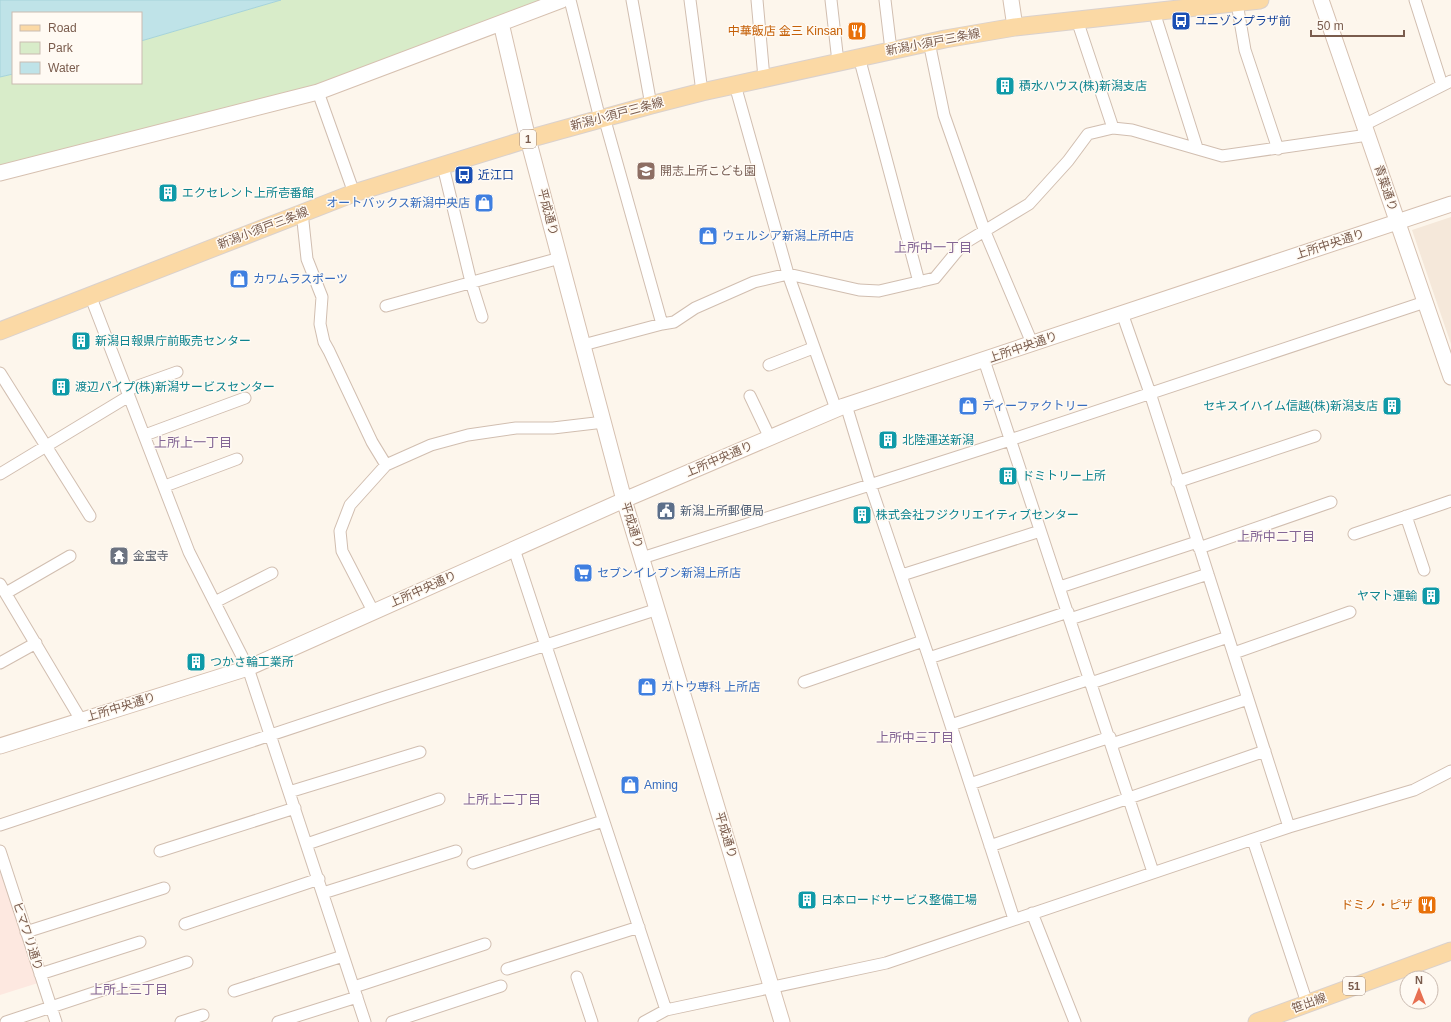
<svg xmlns="http://www.w3.org/2000/svg" width="1451" height="1022" viewBox="0 0 1451 1022" font-family="Helvetica,'Noto Sans JP',sans-serif">
  <style>
    .residential { fill: #f5e8da }
    .commercial { fill: #fde8e0 }
    .green { fill: #d8ecc9 }
    .water { fill: #bfe3e8; stroke: #a5d3da }
    .lines { fill: none; stroke-linecap: round; stroke-linejoin: round }
    .street-casing { stroke: #d1beb0; stroke-width: 13 }
    .secondary-casing { stroke: #d6c0b0; stroke-width: 17 }
    .primary-casing { stroke: #dad1cd; stroke-width: 19 }
    .street { stroke: #fff; stroke-width: 11 }
    .secondary { stroke: #fff; stroke-width: 15 }
    .primary { stroke: #fbd9a5; stroke-width: 17 }
    .labels { text-anchor: middle; stroke-width: 3; stroke-linejoin: round; paint-order: stroke }
    .shield { fill: #fffaf3; stroke: #a28b7f; stroke-width: 1 }
    .shield-label { font-size: 11px; font-weight: bold; fill: #7a5c4d }
    .transit-label { font-size: 12px; fill: #164399; stroke: #fffaf3; text-anchor: start }
    .food-label { font-size: 12px; fill: #c56008; stroke: #fffaf3; text-anchor: end }
    .street-label { font-size: 12px; fill: #7a5c4d; stroke: #fffaf3 }
    .culture-label { font-size: 12px; fill: #0d838f; stroke: #fffaf3; text-anchor: start }
    .education-label { font-size: 12px; fill: #785e54; stroke: #fffaf3; text-anchor: start }
    .shop-label { font-size: 12px; fill: #366cbe; stroke: #fffaf3; text-anchor: start }
    .service-label { font-size: 12px; fill: #4e5e75; stroke: #fffaf3; text-anchor: start }
    .worship-label { font-size: 12px; fill: #5b616d; stroke: #fffaf3; text-anchor: start }
    .neighbourhood-label { font-size: 13px; fill: #846695; stroke: #fffaf3 }
  </style>
  <rect width="100%" height="100%" fill="#fdf6ec"/>
  <path class="residential" d="M 1451,217 L 1451,344 L 1412,230 Z"/>
  <path class="commercial" d="M 0,871 L 38,983 L 0,995 Z"/>
  <path class="green" d="M 281,0 L 545,0 L 317,87 L 0,166 L 0,77 L 13,74 L 13,83 L 141,83 L 141,41 Z"/>
  <path class="water" d="M 0,0 L 281,0 L 141,41 L 141,13 L 13,13 L 13,74 L 0,77 Z"/>
  <g class="lines">
    <g class="street-casing">
      <path id="street" d="M 570,0 L 600,119
        M 632,0 L 651,105
        M 690,0 L 702,92
        M 757,0 L 764,78
        M 831,0 L 838,62
        M 885,0 L 891,50
        M 1415,0 L 1442,85
        M 1237,3 L 1245,50 L 1278,149
        M 1154,12 L 1197,148
        M 1077,20 L 1113,128
        M 929,42 L 944,115 L 985,232 L 1032,343
        M 859,57 L 919,282
        M 735,85 L 788,274 L 836,409
        M 318,92 L 354,193
        M 604,117 L 662,324
        M 1364,125 L 1451,81
        M 443,166 L 471,282 L 482,317
        M 302,212 L 307,259 L 322,297 L 320,324 L 324,342 L 329,351 L 372,442 L 386,465
        M 90,295 L 189,552 L 248,668 L 365,1022
        M 386,306 L 560,258
        M 1122,313 L 1150,393 L 1289,827
        M 583,345 L 662,324 L 674,322 L 695,308 L 754,282 L 788,274 L 859,290 L 879,291 L 935,278 L 963,244 L 1029,204 L 1068,161 L 1088,134 L 1113,128 L 1132,130 L 1222,156 L 1368,135
        M 984,360 L 1153,872
        M 769,365 L 813,348
        M 0,373 L 90,516
        M 127,390 L 177,372
        M 750,396 L 770,438
        M 846,405 L 870,484 L 929,658 L 1014,919
        M 145,435 L 245,398
        M 0,474 L 129,396
        M 1177,482 L 1315,436
        M 165,486 L 237,459
        M 1406,516 L 1424,570
        M 1354,534 L 1451,501
        M 1199,548 L 1331,502
        M 514,549 L 666,1010
        M 642,558 L 1010,440 L 1425,302
        M 902,575 L 1034,533
        M 0,584 L 81,720
        M 1060,587 L 1197,542
        M 6,593 L 70,556
        M 215,602 L 272,573
        M 373,611 L 342,551 L 340,531 L 350,505 L 386,465 L 431,445 L 468,435 L 516,428 L 553,428 L 604,422
        M 1070,619 L 1208,574
        M 1234,653 L 1350,612
        M 929,658 L 1068,612
        M 0,663 L 36,643
        M 804,682 L 923,641
        M 1091,683 L 1228,637
        M 951,725 L 1090,679
        M 1112,744 L 1248,699
        M 970,784 L 1110,737
        M 289,792 L 420,752
        M 0,825 L 385,697 L 658,609
        M 1253,840 L 1307,1003
        M 307,844 L 439,799
        M 990,846 L 1265,751
        M 0,851 L 56,1022
        M 160,851 L 295,808
        M 473,863 L 603,821
        M 323,893 L 456,851
        M 1032,913 L 1075,1022
        M 185,924 L 319,879
        M 26,932 L 164,888
        M 507,969 L 639,927
        M 40,974 L 140,942
        M 577,977 L 592,1022
        M 354,987 L 485,944
        M 234,991 L 343,956
        M 6,1022 L 187,962
        M 181,1022 L 203,1015
        M 278,1022 L 357,997
        M 392,1022 L 501,986
        M 644,1022 L 666,1010 L 886,963 L 1289,827 L 1414,790 L 1451,771"/>
    </g>
    <g class="secondary-casing">
      <path id="secondary" d="M 1011,0 L 1015,27
        M 1321,0 L 1451,377
        M 501,23 L 528,139 L 624,500 L 782,1022
        M 0,173 L 318,92 L 562,0
        M 0,746 L 248,668 L 624,500 L 844,406 L 1451,204"/>
    </g>
    <g class="primary-casing">
      <path id="primary" d="M 0,331 L 354,193 L 528,139 L 651,105 L 702,92 L 945,39 L 1015,27 L 1260,0
        M 1257,1022 L 1451,951"/>
    </g>
    <use href="#street" class="street"/>
    <use href="#secondary" class="secondary"/>
    <use href="#primary" class="primary"/>
  </g>
  <defs>
    <g id="bus-square" transform="scale(1)"><rect x="-9" y="-9" width="18" height="18" rx="4" fill="#1a4fb4" stroke="#fffaf3"/><path d="M-5-6H5V4H4V6H2V4H-2V6H-4V4H-5ZM-3.5-4V0h7V-4ZM-3.5 1.2v1.5H-2V1.2ZM2 1.2v1.5H3.5V1.2Z" fill="#fff"/></g>
    <g id="restaurant-square" transform="scale(1)"><rect x="-9" y="-9" width="18" height="18" rx="4" fill="#e8710a" stroke="#fffaf3"/><path d="M-5-6h1v4h1v-4h1v4h1v-4h1v5L-1.5 .5V6h-2V.5L-5-1ZM5-6V6H3V1.5H1.5Q1.5-4 5-6Z" fill="#fff"/></g>
    <g id="building-square" transform="scale(1)"><rect x="-9" y="-9" width="18" height="18" rx="4" fill="#0f9aa8" stroke="#fffaf3"/><path d="M-4-6H4V6H1V3H-1V6H-4ZM-2.5-4.3h1.7v1.8h-1.7ZM.8-4.3h1.7v1.8H.8ZM-2.5-1h1.7V.8h-1.7ZM.8-1h1.7V.8H.8Z" fill="#fff"/></g>
    <g id="school-square" transform="scale(1)"><rect x="-9" y="-9" width="18" height="18" rx="4" fill="#8d6e63" stroke="#fffaf3"/><path d="M0-5L7-2L0 1L-7-2ZM-4 1L0 2.5L4 1V4Q0 6-4 4Z" fill="#fff"/></g>
    <g id="shop-square" transform="scale(1)"><rect x="-9" y="-9" width="18" height="18" rx="4" fill="#3f7fe0" stroke="#fffaf3"/><path d="M-5-2.5h2.3a2.7 3.5 0 0 1 5.4 0H5L5.5 6h-11ZM-1.5-2.5h3a1.5 2.3 0 0 0-3 0Z" fill="#fff"/></g>
    <g id="civic-square" transform="scale(1)"><rect x="-9" y="-9" width="18" height="18" rx="4" fill="#5c6f8a" stroke="#fffaf3"/><path d="M-.6-6.5H3V-4.5H.6V-3L4-1V1h2V6H-6V1h2V-1L-.6-3ZM-1.2 2.5V6h2.4V2.5Z" fill="#fff"/></g>
    <g id="temple-square" transform="scale(1)"><rect x="-9" y="-9" width="18" height="18" rx="4" fill="#6b7280" stroke="#fffaf3"/><path d="M0-6L5-2H3V0L6.5 2.5H4V6H1.5V3h-3V6H-4V2.5H-6.5L-3 0V-2H-5Z" fill="#fff"/></g>
    <g id="supermarket-square" transform="scale(1)"><rect x="-9" y="-9" width="18" height="18" rx="4" fill="#3f7fe0" stroke="#fffaf3"/><path d="M-6-5.5h2.5l.6 2H6L4.5 2H-2.5L-4.4-4H-6ZM-1.5 3.2a1.3 1.3 0 1 0 .1 0ZM3 3.2a1.3 1.3 0 1 0 .1 0Z" fill="#fff"/></g>
  </defs>
  <g fill-rule="evenodd">
    <use href="#bus-square" x="1181" y="21"/>
    <use href="#restaurant-square" x="857" y="31"/>
    <use href="#building-square" x="1005" y="86"/>
    <use href="#school-square" x="646" y="171"/>
    <use href="#bus-square" x="464" y="175"/>
    <use href="#building-square" x="168" y="193"/>
    <use href="#shop-square" x="484" y="203"/>
    <use href="#shop-square" x="708" y="236"/>
    <use href="#shop-square" x="239" y="279"/>
    <use href="#building-square" x="81" y="341"/>
    <use href="#building-square" x="61" y="387"/>
    <use href="#shop-square" x="968" y="406"/>
    <use href="#building-square" x="1392" y="406"/>
    <use href="#building-square" x="888" y="440"/>
    <use href="#building-square" x="1008" y="476"/>
    <use href="#civic-square" x="666" y="511"/>
    <use href="#building-square" x="862" y="515"/>
    <use href="#temple-square" x="119" y="556"/>
    <use href="#supermarket-square" x="583" y="573"/>
    <use href="#building-square" x="1431" y="596"/>
    <use href="#building-square" x="196" y="662"/>
    <use href="#shop-square" x="647" y="687"/>
    <use href="#shop-square" x="630" y="785"/>
    <use href="#building-square" x="807" y="900"/>
    <use href="#restaurant-square" x="1427" y="905"/>
  </g>
  <g class="labels">
    <g class="shield">
      <rect x="520" y="130" width="16" height="18" rx="3"/>
      <rect x="1343" y="977" width="22" height="18" rx="3"/>
    </g>
    <g class="shield-label">
      <text x="528" y="143">1</text>
      <text x="1354" y="990">51</text>
    </g>
    <g class="transit-label">
      <text x="1195" y="25">ユニゾンプラザ前</text>
      <text x="478" y="179">近江口</text>
    </g>
    <g class="food-label">
      <text x="843" y="35">中華飯店 金三 Kinsan</text>
      <text x="1413" y="909">ドミノ・ピザ</text>
    </g>
    <g class="street-label">
      <text transform="translate(933 42) rotate(-11)" y="4">新潟小須戸三条線</text>
      <text transform="translate(617 114) rotate(-15)" y="4">新潟小須戸三条線</text>
      <text transform="translate(1386 188) rotate(71)" y="4">青葉通り</text>
      <text transform="translate(548 212) rotate(75)" y="4">平成通り</text>
      <text transform="translate(263 228) rotate(-21)" y="4">新潟小須戸三条線</text>
      <text transform="translate(1330 244) rotate(-18)" y="4">上所中央通り</text>
      <text transform="translate(1023 347) rotate(-19)" y="4">上所中央通り</text>
      <text transform="translate(719 459) rotate(-23)" y="4">上所中央通り</text>
      <text transform="translate(632 525) rotate(73)" y="4">平成通り</text>
      <text transform="translate(423 589) rotate(-24)" y="4">上所中央通り</text>
      <text transform="translate(121 707) rotate(-17)" y="4">上所中央通り</text>
      <text transform="translate(726 835) rotate(73)" y="4">平成通り</text>
      <text transform="translate(28 936) rotate(72)" y="4">ヒマワリ通り</text>
      <text transform="translate(1309 1003) rotate(-20)" y="4">笹出線</text>
    </g>
    <g class="culture-label">
      <text x="1019" y="90">積水ハウス(株)新潟支店</text>
      <text x="182" y="197">エクセレント上所壱番館</text>
      <text x="95" y="345">新潟日報県庁前販売センター</text>
      <text x="75" y="391">渡辺パイプ(株)新潟サービスセンター</text>
      <text x="1378" y="410" text-anchor="end">セキスイハイム信越(株)新潟支店</text>
      <text x="902" y="444">北陸運送新潟</text>
      <text x="1022" y="480">ドミトリー上所</text>
      <text x="876" y="519">株式会社フジクリエイティブセンター</text>
      <text x="1417" y="600" text-anchor="end">ヤマト運輸</text>
      <text x="210" y="666">つかさ輪工業所</text>
      <text x="821" y="904">日本ロードサービス整備工場</text>
    </g>
    <g class="education-label">
      <text x="660" y="175">開志上所こども園</text>
    </g>
    <g class="shop-label">
      <text x="470" y="207" text-anchor="end">オートバックス新潟中央店</text>
      <text x="722" y="240">ウェルシア新潟上所中店</text>
      <text x="253" y="283">カワムラスポーツ</text>
      <text x="982" y="410">ディーファクトリー</text>
      <text x="597" y="577">セブンイレブン新潟上所店</text>
      <text x="661" y="691">ガトウ専科 上所店</text>
      <text x="644" y="789">Aming</text>
    </g>
    <g class="service-label">
      <text x="680" y="515">新潟上所郵便局</text>
    </g>
    <g class="worship-label">
      <text x="133" y="560">金宝寺</text>
    </g>
    <g class="neighbourhood-label">
      <text x="933" y="252">上所中一丁目</text>
      <text x="193" y="447">上所上一丁目</text>
      <text x="1276" y="541">上所中二丁目</text>
      <text x="915" y="742">上所中三丁目</text>
      <text x="502" y="804">上所上二丁目</text>
      <text x="129" y="994">上所上三丁目</text>
    </g>
  </g>
  <rect x="12" y="12" width="130" height="72" fill="#fffaf3" stroke="#cabbb1"/>
  <rect x="20" y="25" width="20" height="6" fill="#fbd9a5" stroke="#cabbb1"/>
  <text x="48" y="32" font-size="12" fill="#7a5c4d">Road</text>
  <rect x="20" y="42" width="20" height="12" fill="#d8ecc9" stroke="#cabbb1"/>
  <text x="48" y="52" font-size="12" fill="#7a5c4d">Park</text>
  <rect x="20" y="62" width="20" height="12" fill="#bfe3e8" stroke="#cabbb1"/>
  <text x="48" y="72" font-size="12" fill="#7a5c4d">Water</text>
  <g transform="translate(1419 990)"><circle r="19" fill="#fffaf3" stroke="#cabbb1"/>
  <path d="M0-3L7 15L0 10L-7 15Z" fill="#e76f51"/>
  <text y="-6" font-size="11" font-weight="bold" text-anchor="middle" fill="#7a5c4d">N</text>
  </g>
  <path d="M1311 30v6h93v-6" fill="none" stroke="#7a5c4d" stroke-width="2"/>
  <text x="1317" y="30" font-size="12" fill="#7a5c4d" stroke="#fffaf3" stroke-width="3" paint-order="stroke">50 m</text>
</svg>
